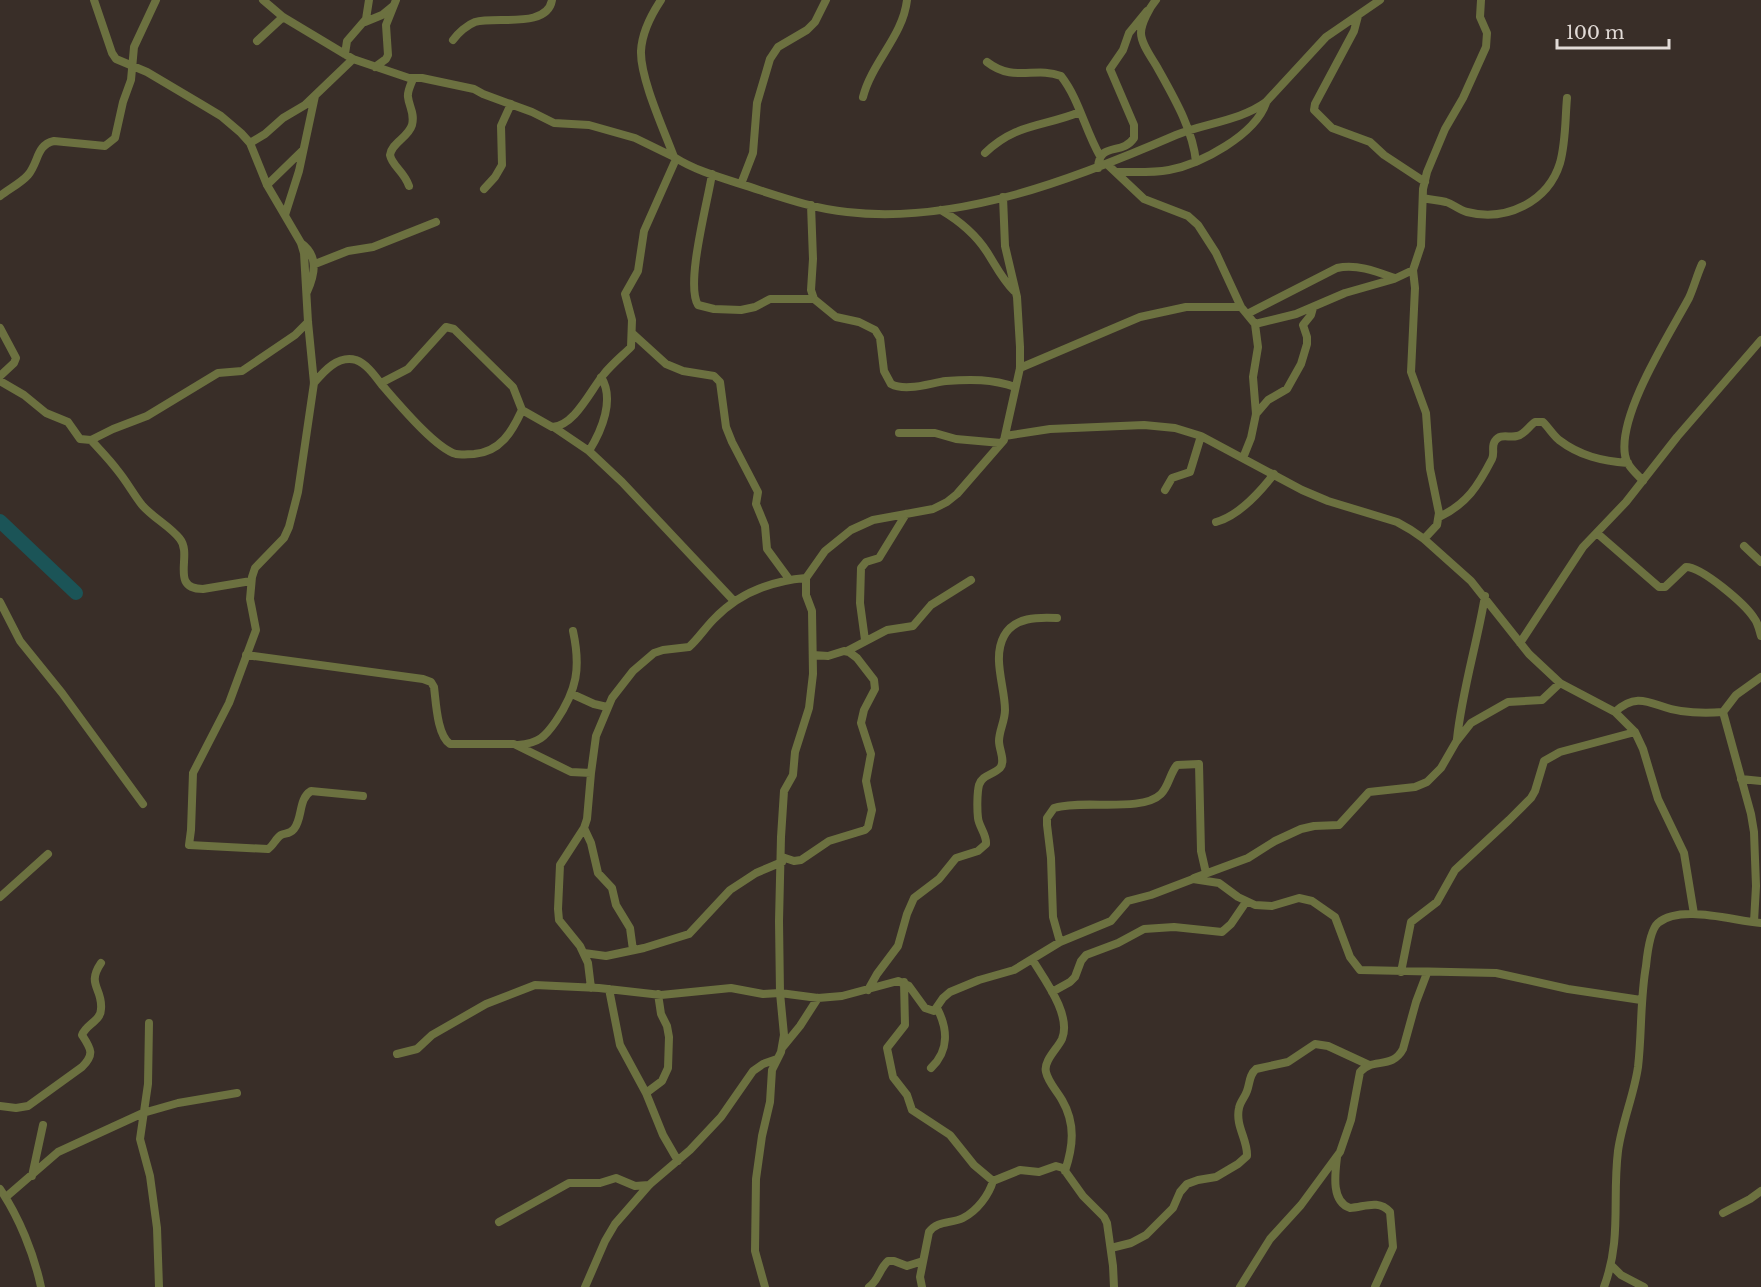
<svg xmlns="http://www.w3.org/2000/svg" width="1761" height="1287" viewBox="0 0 1761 1287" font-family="'Libre Baskerville',serif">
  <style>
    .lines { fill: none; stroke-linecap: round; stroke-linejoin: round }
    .river { stroke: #1b5457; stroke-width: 14 }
    .minor { stroke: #6c7140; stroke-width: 8 }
  </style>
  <rect width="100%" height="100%" fill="#392e28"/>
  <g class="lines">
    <path class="river" d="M 0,521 L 76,593"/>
    <path class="minor" d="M 94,0 L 112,53 L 116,59 L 147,72 L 201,104 L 221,116 L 241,133 L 250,143 L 267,185 L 301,243 L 304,253 L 308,322 L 314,383 L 298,492 L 289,527 L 284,538 L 255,568 L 252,577 L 250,599 L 256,630 L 229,703 L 193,773 L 191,830 L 189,845 L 268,849 C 273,846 276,838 281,835 C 286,833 290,834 294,829 C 303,818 298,799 311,791 L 363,796
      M 263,0 L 283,17 L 353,59
      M 661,0 C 651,15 642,32 641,51 C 640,78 664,130 674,157 C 699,173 730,180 759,190 C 787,199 817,209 847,212 C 957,225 1077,178 1176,135 C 1205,123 1240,121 1266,102 L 1326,37 L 1380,0
      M 1156,0 C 1150,7 1141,23 1141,33 C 1141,44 1152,58 1157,67 C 1173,96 1193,129 1196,162
      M 1358,16 L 1354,31 L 1315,104 L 1314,110 L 1332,128 L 1370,142 L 1384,155 L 1425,182
      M 365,22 L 382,15 L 393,6
      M 453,40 C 458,33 467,25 475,22 C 496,16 547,29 552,0
      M 257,41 L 283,17
      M 345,54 L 347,41 L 366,19 L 369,0
      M 987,62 C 1014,83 1035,66 1061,76 C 1079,99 1085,130 1100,156
      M 375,67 L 386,59 L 388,55 L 386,25 L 396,0
      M 863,97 C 872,62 903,36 907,0
      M 250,143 L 265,134 L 283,118 L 305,105 L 353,59 L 409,78 L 422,78 L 474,89 L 483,94 L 532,112 L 554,123 L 589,125 L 635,138 L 674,157
      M 985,153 C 1016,123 1043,127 1080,112
      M 1108,165 L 1144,199 L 1188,216 L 1198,225 L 1216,253 L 1241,307 L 1255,324 L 1258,347 L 1253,377 L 1256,414 L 1251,438 L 1243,458
      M 1098,168 C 1099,141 1122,156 1134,138 L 1134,125 L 1110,69 L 1123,50 L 1129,33 L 1147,11
      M 1118,172 C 1135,172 1152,173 1169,170 C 1201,164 1255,135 1266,103
      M 712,174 C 708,201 685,284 698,305 L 714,309 L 741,310 L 755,307 L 770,299 L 814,299
      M 741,184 L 753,153 L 757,103 L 770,59 L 778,47 L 807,30 L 815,22 L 826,0
      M 267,185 L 303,150
      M 409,186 C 404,171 392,166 390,155 C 392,142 408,138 412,125 C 415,113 409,107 408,97 C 407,92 411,84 413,79
      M 484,189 L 495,177 L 502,165 L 501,126 L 511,104
      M 0,196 C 9,189 21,183 28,175 C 39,162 36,145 54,141 L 105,146 L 115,138 L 123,102 L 131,80 L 134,47 L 156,0
      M 1423,198 C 1431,200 1438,200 1446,202 C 1453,204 1459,210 1467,212 C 1506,222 1548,202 1560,163 C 1566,141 1565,120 1567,98
      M 811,205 L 813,259 L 811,290 L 814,299 L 836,317 L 859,322 L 875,330 L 880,338 L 884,371 L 891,384 C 906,392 930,383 946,381 C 971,379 992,379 1015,387
      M 941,210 C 958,220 976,235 987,252 C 996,266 1002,279 1014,291
      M 285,215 L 299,171 L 315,96
      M 301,243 C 319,256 315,274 307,292
      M 315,264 L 348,251 L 373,247 L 436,222
      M 1247,314 L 1337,268 C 1357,264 1375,271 1394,278
      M 1255,324 L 1296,314 L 1345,293 L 1394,279 L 1413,270
      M 0,328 L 16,358 L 14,363 L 0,376
      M 633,334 L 666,364 L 683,371 L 714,376 L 720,382 L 726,427 L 732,442 L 758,492 L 756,504 L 765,526 L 767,549 L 789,579
      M 1020,368 L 1140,317 L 1186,307 L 1241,307
      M 0,381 L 24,395 L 46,413 L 68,422 L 80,439 L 91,440 L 113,429 L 147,416 L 218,373 L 242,371 L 295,335 L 308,322
      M 314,383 C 324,371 338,355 356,360 C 367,364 375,376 382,385 C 397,402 435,448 456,454 C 461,455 468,454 474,454 C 500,452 512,432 522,410
      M 381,383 L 408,369 L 446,327 L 454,329 L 513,387 L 522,410 L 552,427 C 575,426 591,389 604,374 C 612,364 622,356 631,347 L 632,320 L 625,294 L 638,271 L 644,231 L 676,159
      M 1256,414 L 1268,400 L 1287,389 L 1301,364 L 1307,344 L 1307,337 L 1303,325 L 1311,315 L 1313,308
      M 555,428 L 589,451 L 622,482 L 734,601
      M 899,433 L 935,433 L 956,439 L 1001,443
      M 1005,436 L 1050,429 L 1144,425 L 1175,428 L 1201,436 L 1302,490 L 1328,501 L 1397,522 L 1411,530 L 1424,539 L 1471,581 L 1529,654 L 1560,683 L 1615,712 L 1635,732 L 1643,749 L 1658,799 L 1684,853 L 1694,914
      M 91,440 C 100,450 110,460 118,471 C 127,482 134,495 142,505 C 153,518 170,526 180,539 C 193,555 169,589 203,589 L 251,581
      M 589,451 C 602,430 615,399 601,377
      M 1643,481 C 1636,473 1626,465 1625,455 C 1618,414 1669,335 1689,298 C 1694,287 1697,275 1702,264
      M 1165,490 L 1172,478 L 1190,472 L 1201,436
      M 1439,517 C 1467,504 1478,486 1492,459 C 1495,453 1491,446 1495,441 C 1500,433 1509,438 1517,436 C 1524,435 1529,426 1535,422 L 1543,422 C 1549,428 1553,435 1559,440 C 1580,456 1602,461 1628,463
      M 1216,522 C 1239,516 1260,492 1274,474
      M 1598,534 L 1659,587 L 1665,587 L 1686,567 C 1702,567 1745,604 1754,618 C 1758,623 1759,629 1761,636
      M 1424,539 L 1437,525 L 1439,513 L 1430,469 L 1426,413 L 1411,372 L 1415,288 L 1413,270 L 1421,246 L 1423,189 L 1427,172 L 1445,129 L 1463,98 L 1486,47 L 1487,33 L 1480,17 L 1481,0
      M 1744,546 L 1761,562
      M 0,602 L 20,641 L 62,693 L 143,804
      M 865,640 L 860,603 L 861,568 L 866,562 L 879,558 L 906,514
      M 1520,643 L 1583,547 L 1626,502 L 1677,437 L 1761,340
      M 847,651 L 887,630 L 913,626 L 931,605 L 971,580
      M 246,655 L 423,679 L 431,682 L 434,687 C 436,702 437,735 450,744 L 514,744 L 571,772 L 591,773
      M 572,694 L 594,704 L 607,707
      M 1615,712 C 1640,689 1654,708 1681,711 C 1695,713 1709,713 1723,712
      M 1457,739 C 1462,691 1477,644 1485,596
      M 518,745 C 539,743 545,737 556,721 C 577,690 581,668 573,631
      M 1741,779 L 1761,781
      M 584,828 L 591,843 L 598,873 L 612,888 L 616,905 L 630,928 L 633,950
      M 782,857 L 794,861 L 801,860 L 829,841 L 865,830 L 868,827 L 872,810 L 866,781 L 871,754 L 861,723 L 864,710 L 875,689 L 874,680 L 857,658 L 849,652 L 844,651 L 828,656 L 813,655
      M 1194,878 L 1248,858 L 1275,841 L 1301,829 L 1314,826 L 1339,825 L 1369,792 L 1415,787 L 1427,782 L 1441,768 L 1456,742 L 1471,723 L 1508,702 L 1542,700 L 1560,683
      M 0,897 L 48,854
      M 1754,922 L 1756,886 L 1754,832 L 1751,814 L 1723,712 L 1736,695 L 1761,677
      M 1060,942 L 1053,917 L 1051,858 L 1047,825 L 1047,818 L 1054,808 C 1082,799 1142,813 1161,794 C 1169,786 1170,773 1177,765 L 1199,764 L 1201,851 L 1206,873
      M 584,953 L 606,956 L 644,948 L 689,934 L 730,890 L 756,873 L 782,862
      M 1032,959 C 1044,979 1072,1015 1062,1039 C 1058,1048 1043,1061 1046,1072 C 1048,1082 1057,1091 1062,1100 C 1076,1124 1073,1147 1065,1171
      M 1401,972 L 1411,922 L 1437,902 L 1455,870 L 1509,820 L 1531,798 L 1535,791 L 1544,761 L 1560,752 L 1635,732
      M 904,982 L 905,1025 L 887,1048 L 893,1077 L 907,1095 L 912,1110 L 950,1135 L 974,1165 L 993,1181 L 1020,1170 L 1039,1172 L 1056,1166 L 1063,1168 L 1083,1196 L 1104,1217 L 1107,1223 L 1113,1266 L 1114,1287
      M 591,988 L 588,963 L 580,946 L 559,920 L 558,909 L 560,865 L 584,828 L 587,819 L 591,773 L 596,736 L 612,698 L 633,671 L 654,653 L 663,650 L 689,647 C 698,639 705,628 714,619 C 739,593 770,581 806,578
      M 609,989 L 620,1045 L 646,1093 L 663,1135 L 678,1161
      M 868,990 L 877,974 L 898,946 L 907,914 L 914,898 L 939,879 L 956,858 L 978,851 L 986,844 C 987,835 979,827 978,818 C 977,810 977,793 979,785 C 982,775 993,775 1000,768 C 1006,761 999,750 999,741 C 999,731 1005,721 1005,710 C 1005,687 992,658 1004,636 C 1014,617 1038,617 1057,618
      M 1052,992 L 1070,982 L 1075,977 L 1081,961 L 1086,955 L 1118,943 L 1144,929 L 1174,927 L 1222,932 L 1231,924 L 1246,902
      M 149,1023 L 148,1084 L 140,1139 L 150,1176 L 157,1228 L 159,1287
      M 782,1048 L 800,1026 L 818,998
      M 397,1054 L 417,1049 L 432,1035 L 486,1004 L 535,985 L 599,988 L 661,995 L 731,988 L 763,994 L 780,993 L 818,998 L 842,996 L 898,981 L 909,986 L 925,1008 L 934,1011 L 943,998 L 950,992 L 979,980 L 1014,970 L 1060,942 L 1111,921 L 1128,901 L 1151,895 L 1193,879 L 1219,883 L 1238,897 L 1255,905 L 1272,906 L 1299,898 L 1312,901 L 1335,917 L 1350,957 L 1360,970 L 1496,973 L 1568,989 L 1641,1000
      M 931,1068 C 949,1051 948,1029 937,1008
      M 646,1093 L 662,1081 L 668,1068 L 669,1037 L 667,1026 L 661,1014 L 658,994
      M 0,1106 L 16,1108 L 28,1106 L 82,1067 C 95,1054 91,1049 82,1035 C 86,1024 101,1021 101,1009 C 103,988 86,985 101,963
      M 1337,1157 C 1335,1174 1331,1202 1350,1208 C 1365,1207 1378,1199 1390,1212 L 1393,1247 L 1375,1287
      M 32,1176 L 43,1125
      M 0,1189 C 19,1217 34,1254 41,1287
      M 6,1197 L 58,1152 L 143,1113 L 178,1103 L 237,1093
      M 1723,1213 L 1750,1199 L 1761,1191
      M 499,1222 L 569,1183 L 600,1183 L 616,1178 L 635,1186 L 649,1185
      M 1111,1248 L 1131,1243 L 1146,1235 L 1173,1208 L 1180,1192 L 1187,1184 L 1198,1180 L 1216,1177 L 1238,1164 L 1247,1156 C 1248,1140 1235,1126 1239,1108 C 1240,1102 1245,1097 1247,1091 C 1250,1083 1249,1075 1256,1069 L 1288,1062 L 1315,1044 L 1328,1046 L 1369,1065
      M 1611,1265 L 1621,1275 L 1644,1287
      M 585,1287 L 605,1241 L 615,1224 L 649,1185 L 690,1150 L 721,1117 L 753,1071 L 763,1064 L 777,1059
      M 765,1287 L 755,1251 L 756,1179 L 762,1136 L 770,1102 L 772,1070 L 781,1052 L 784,1035 L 780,993 L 779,921 L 781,837 L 784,791 L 793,775 L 795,752 L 809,708 L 813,674 L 812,611 L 806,595 L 806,578 L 825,551 L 851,530 L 873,520 L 933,509 L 947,502 L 957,494 L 1004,440 L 1020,368 L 1020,347 L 1017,297 L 1005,246 L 1003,197
      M 869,1287 C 879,1280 879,1269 888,1261 L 894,1261 L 907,1266 L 923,1261
      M 922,1287 L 920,1277 L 929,1232 C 938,1220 951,1224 963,1218 C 977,1211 989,1195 993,1181
      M 1240,1287 L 1270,1239 L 1301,1205 L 1340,1152 L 1351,1120 L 1360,1072 C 1372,1057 1392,1070 1403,1049 L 1416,1002 L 1427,973
      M 1604,1287 C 1622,1238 1612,1200 1618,1151 C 1622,1122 1634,1095 1638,1067 C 1642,1033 1640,1000 1646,966 C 1647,956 1650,930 1658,923 C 1681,904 1733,921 1761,923"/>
  </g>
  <path d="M1557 39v9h112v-9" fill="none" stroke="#e2dbd7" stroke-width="3"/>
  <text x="1566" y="39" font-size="18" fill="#e2dbd7" stroke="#392e28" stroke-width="4.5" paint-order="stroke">100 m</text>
</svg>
